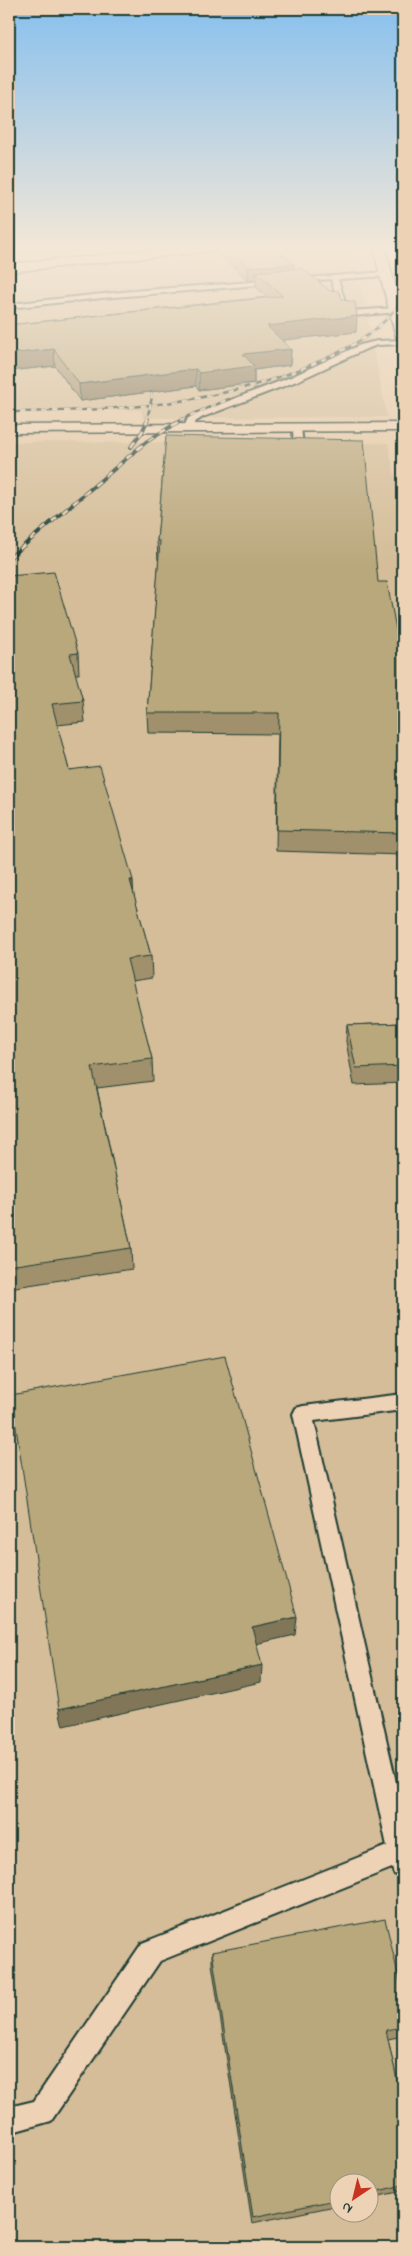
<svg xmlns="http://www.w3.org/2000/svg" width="412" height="2256" viewBox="0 0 412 2256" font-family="'Indie Flower',sans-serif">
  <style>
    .built { fill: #d4bd98; fill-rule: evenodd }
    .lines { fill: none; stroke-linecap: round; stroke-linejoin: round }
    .service-casing { stroke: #1f3d34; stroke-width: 4 }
    .minor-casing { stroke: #1f3d34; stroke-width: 3 }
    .tertiary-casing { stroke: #1f3d34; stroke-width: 3 }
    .service { fill: #eed2b5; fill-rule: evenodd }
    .minor { fill: #eed2b5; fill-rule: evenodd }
    .tertiary { fill: #eed2b5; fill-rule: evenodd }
    .rail-far1-casing { stroke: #1f3d34; stroke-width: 2.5 }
    .rail-casing { stroke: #1f3d34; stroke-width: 4 }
    .rail-far1 { stroke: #eed2b5; stroke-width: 2; stroke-dasharray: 5.5; stroke-linecap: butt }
    .rail { stroke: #eed2b5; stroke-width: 2.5; stroke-dasharray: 7; stroke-linecap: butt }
    .wall { fill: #a0906c; stroke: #1f3d34 }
    .shaded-wall { fill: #827658; stroke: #1f3d34 }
    .building { fill: #baa87d; stroke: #1f3d34 }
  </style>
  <rect width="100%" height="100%" fill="#e5caa7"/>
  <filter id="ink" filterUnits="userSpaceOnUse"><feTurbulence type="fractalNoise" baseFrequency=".02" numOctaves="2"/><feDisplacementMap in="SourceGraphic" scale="10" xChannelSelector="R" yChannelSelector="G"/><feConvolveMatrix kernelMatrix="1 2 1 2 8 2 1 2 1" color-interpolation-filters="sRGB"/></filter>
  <g filter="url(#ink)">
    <path class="built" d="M 9,248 L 192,248 L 9,266 Z
      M 253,248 L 353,248 L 387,417 L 142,418 L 142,410 L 9,409 L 9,271 Z
      M 9,442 L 388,443 L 403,515 L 403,2247 L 9,2247 ZM 340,2184 L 370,2184 L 370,2214 L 340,2214 Z"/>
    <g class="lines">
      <g class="service-casing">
        <path id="service" d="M 386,272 L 389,272 L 389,276 L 338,279 L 348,311 L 396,308 L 399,308 L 399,312 L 352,316 L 342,314 L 331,279 L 102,298 L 9,308 L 9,304 L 132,291 Z
          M 403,340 L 403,344 L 377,345 L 366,349 L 297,381 L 203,417 L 195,422 L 190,431 L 183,429 L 188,418 L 197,413 L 291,377 L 360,345 L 377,341 Z
          M 297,425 L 301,428 L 304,453 L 299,456 L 294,453 L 293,428 Z
          M 403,1394 L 403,1410 L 314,1421 L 403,1813 L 403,1877 L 394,1874 L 392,1868 L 160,1961 L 51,2121 L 9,2133 L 9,2107 L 34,2101 L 142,1943 L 387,1846 L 293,1414 L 296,1408 L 303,1406 Z"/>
      </g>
      <g class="minor-casing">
        <path id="minor" d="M 176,248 L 219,248 L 213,251 L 9,272 L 9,264 Z"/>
      </g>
      <g class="tertiary-casing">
        <path id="tertiary" d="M 373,248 L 385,248 L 403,314 L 403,341 L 396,337 Z
          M 403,423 L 403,431 L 9,433 L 9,425 Z"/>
      </g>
      <use href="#service" class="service"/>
      <use href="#minor" class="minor"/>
      <use href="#tertiary" class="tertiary"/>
      <g class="rail-far1-casing">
        <path id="rail-far1" d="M 403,248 L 403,250
          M 9,412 C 114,411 216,406 313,364 C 349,349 382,332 403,298
          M 147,420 L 152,397 L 149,379
          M 180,420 L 229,399"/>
      </g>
      <g class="rail-casing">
        <path id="rail" d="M 131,447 L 142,432 L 148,419
          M 9,558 L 146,442 L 183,419"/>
      </g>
      <use href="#rail-far1" class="rail-far1"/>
      <use href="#rail" class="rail"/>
    </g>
    <path class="wall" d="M 216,248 L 275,248 L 294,269 L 356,332 L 282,340 L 291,349 L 290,365 L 254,370 L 254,383 L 199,390 L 196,386 L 80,401 L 55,366 L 9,371 L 9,325 L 267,297 L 256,287 L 256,280 L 248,280 L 216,252 Z
      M 166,436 L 378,582 L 403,666 L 403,855 L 276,851 L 278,734 L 148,733 L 147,713 L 159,560 L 158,560 L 157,541 Z
      M 9,576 L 78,653 L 79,674 L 75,674 L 83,701 L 85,722 L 57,725 L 69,770 L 133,892 L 151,956 L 152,978 L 132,981 L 152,1059 L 153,1081 L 97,1088 L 131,1248 L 132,1269 L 9,1288 Z
      M 403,1023 L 403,1083 L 354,1085 L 346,1041 L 347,1025 Z
      M 212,1952 L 403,1995 L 403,2036 L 388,2039 L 403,2107 L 403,2191 L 370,2198 L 370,2184 L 340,2184 L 340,2205 L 252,2223 L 212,1964 Z"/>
    <path class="shaded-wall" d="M 294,264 L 294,277 L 256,272 L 256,280 L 248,280 L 248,267 Z
      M 357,316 L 356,332 L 267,342 L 267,326 Z
      M 54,349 L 55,366 L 9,371 L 9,354 Z
      M 291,349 L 290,365 L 254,370 L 254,383 L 199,390 L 199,373 L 243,354 Z
      M 196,369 L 196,386 L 80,401 L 79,384 Z
      M 130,880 L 133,880 L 134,901 Z
      M 297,1617 L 295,1635 L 251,1645 L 252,1627 Z
      M 262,1665 L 261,1682 L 63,1726 L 59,1709 Z"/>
    <path class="building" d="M 227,248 L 275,248 L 294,264 L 248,267 Z
      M 302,268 L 330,291 L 338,290 L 343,300 L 355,302 L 357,316 L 267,326 L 291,349 L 243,354 L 254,366 L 199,373 L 196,369 L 79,384 L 54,349 L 9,354 L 9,325 L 283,296 L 256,272 Z
      M 166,436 L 364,440 L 378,582 L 387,582 L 403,666 L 403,833 L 277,830 L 279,713 L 147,713 L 160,541 L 157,541 Z
      M 54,572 L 78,653 L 70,654 L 83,701 L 52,704 L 69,770 L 100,766 L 133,880 L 130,880 L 151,956 L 127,959 L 152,1059 L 92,1067 L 131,1248 L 9,1266 L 9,576 Z
      M 403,1023 L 403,1066 L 356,1068 L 347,1025 Z
      M 225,1356 L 297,1617 L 252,1627 L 262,1665 L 59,1709 L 11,1395 Z
      M 385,1919 L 403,1995 L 403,2027 L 386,2030 L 403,2107 L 403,2185 L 370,2193 L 370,2184 L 340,2184 L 340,2199 L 253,2217 L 212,1952 Z"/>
  </g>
  <linearGradient id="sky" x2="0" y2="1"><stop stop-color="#87c0ee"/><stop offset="0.44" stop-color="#f3e7d7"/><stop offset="1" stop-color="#f3e7d7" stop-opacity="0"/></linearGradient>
  <rect width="412" height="564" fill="url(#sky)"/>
  <rect width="412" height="2256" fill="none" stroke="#eed2b5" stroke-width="30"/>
  <rect x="15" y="15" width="382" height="2226" fill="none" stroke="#1f3d34" stroke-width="2" filter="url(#ink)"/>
  <g transform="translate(354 2198) rotate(215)"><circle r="24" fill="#eed2b5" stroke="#9b9681"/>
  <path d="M0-4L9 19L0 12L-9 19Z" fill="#c8321e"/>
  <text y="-8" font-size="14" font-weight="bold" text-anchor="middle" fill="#1f3d34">N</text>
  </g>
</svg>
